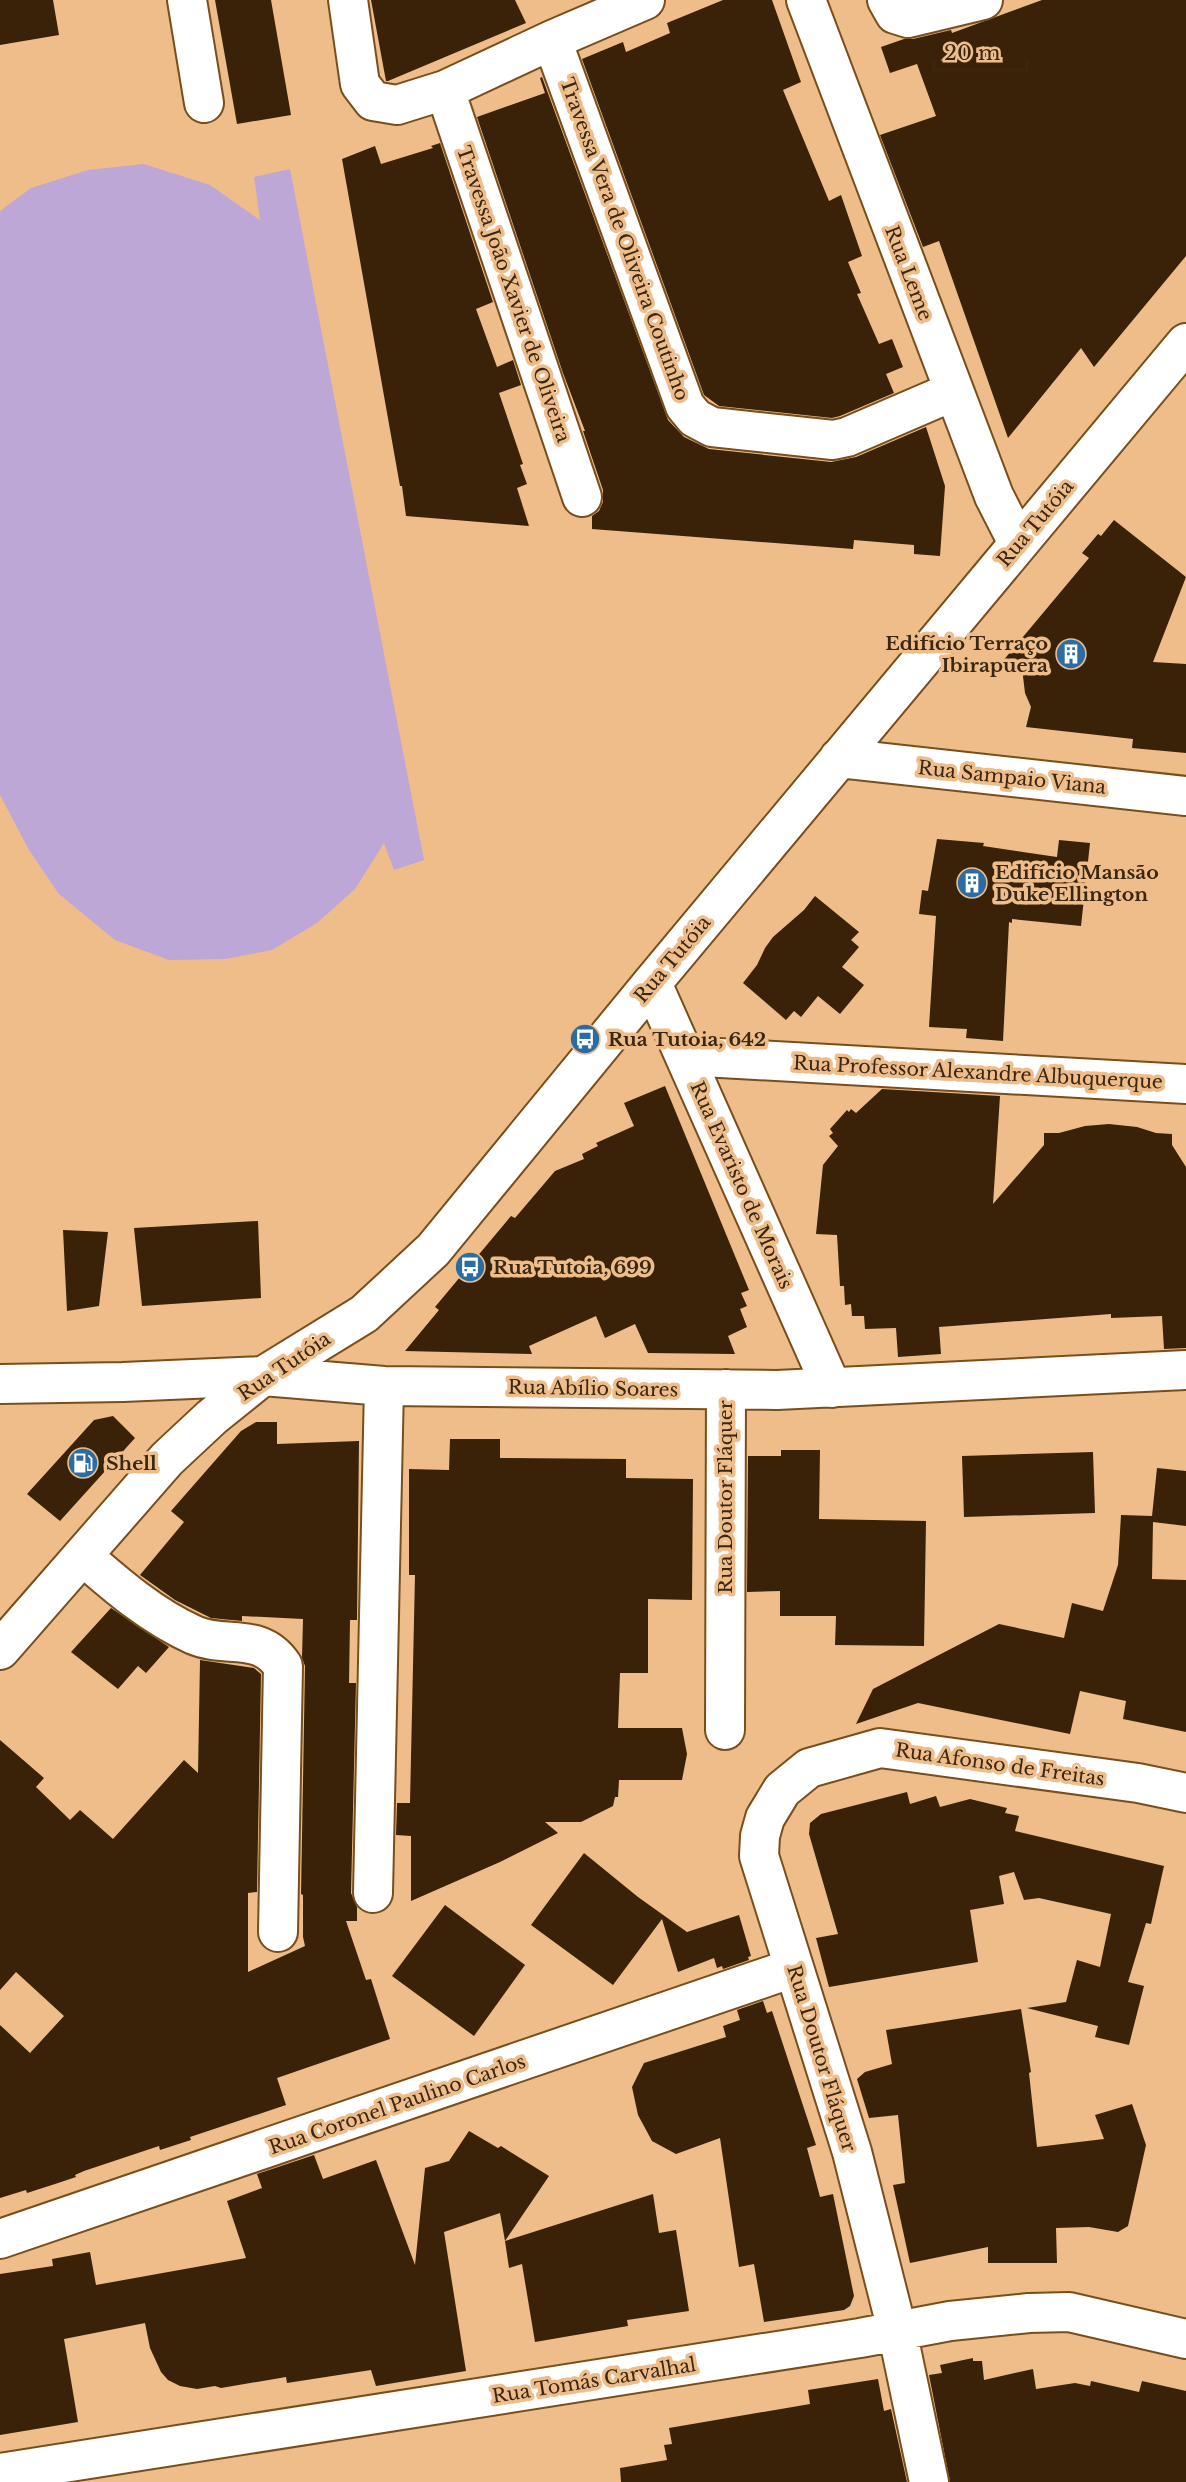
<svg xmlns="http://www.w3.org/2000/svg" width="1186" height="2482" viewBox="0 0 1186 2482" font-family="'Libre Baskerville',serif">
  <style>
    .green { fill: #bda7d6 }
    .building { fill: #392207 }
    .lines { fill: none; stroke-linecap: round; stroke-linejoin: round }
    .minor-casing { stroke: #794e1b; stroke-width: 42 }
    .minor { stroke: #fff; stroke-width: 38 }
    .labels { text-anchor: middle; stroke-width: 7; stroke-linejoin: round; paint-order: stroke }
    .street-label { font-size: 19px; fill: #3a2712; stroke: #eebd8a }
    .poi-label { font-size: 19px; font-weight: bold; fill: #3a2712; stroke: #eebd8a; text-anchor: start }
  </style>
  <rect width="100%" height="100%" fill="#eebd8a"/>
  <path class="green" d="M 144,164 L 210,185 L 260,220 L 254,177 L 290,169 L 424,860 L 394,870 L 384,843 L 355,889 L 317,923 L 272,950 L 225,959 L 169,960 L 115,940 L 59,894 L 29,850 L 0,795 L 0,211 L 31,188 L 88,170 Z"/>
  <path class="building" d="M 0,0 L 53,0 L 59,35 L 0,45 Z
    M 215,0 L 271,0 L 291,115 L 237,124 Z
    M 371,0 L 515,0 L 526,23 L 388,81 L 386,81 Z
    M 723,0 L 772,0 L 801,82 L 783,90 L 829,201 L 841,195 L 862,256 L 848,262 L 861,293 L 857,294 L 879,344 L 892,339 L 903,367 L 886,374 L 894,393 L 840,416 L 832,418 L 719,406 L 704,395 L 582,59 L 623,42 L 626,52 L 670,33 L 667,23 Z
    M 1042,0 L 1186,0 L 1186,256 L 1094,367 L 1081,348 L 1008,438 L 939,241 L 923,247 L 880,135 L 936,116 L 917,64 L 890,73 L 881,47 L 904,39 L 913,39 L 951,30 L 952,33 Z
    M 542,77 L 668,420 L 684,437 L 709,449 L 831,462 L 856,457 L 926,427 L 945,486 L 940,556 L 914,554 L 914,545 L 854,540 L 853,549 L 592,529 L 592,516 L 599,511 L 603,502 L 603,490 L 583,431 L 585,431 L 563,373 L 477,117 L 545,93 L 540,78 Z
    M 440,143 L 493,302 L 476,309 L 497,367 L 513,360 L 521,385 L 499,393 L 523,464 L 520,465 L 527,484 L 517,488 L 529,526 L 406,516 L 402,486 L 400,486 L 342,159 L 375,146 L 381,164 L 433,148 L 431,146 Z
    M 1114,520 L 1186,577 L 1153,662 L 1186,664 L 1186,753 L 1132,748 L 1133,739 L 1026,727 L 1031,707 L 1025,693 L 1022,668 L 1002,662 L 1089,558 L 1082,553 L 1098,534 L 1101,536 Z
    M 937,839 L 984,843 L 983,846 L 1057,857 L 1059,840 L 1090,843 L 1081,926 L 1012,919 L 1012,923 L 1009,922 L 1003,1041 L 966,1038 L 967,1029 L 929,1027 L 936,916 L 919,914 L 922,890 L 928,891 Z
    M 815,896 L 859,932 L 851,940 L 859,947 L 842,967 L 864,985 L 840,1014 L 818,996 L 801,1017 L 794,1011 L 786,1020 L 743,983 L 757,965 L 765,948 L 773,937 L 804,910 Z
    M 665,1086 L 749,1290 L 741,1293 L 747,1306 L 740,1309 L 747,1327 L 728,1336 L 735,1354 L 648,1353 L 635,1324 L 605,1338 L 596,1316 L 529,1346 L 532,1354 L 405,1351 L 439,1310 L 435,1307 L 511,1216 L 515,1218 L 555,1171 L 584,1159 L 582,1154 L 598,1146 L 596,1143 L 634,1126 L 624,1103 Z
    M 882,1089 L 1000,1096 L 993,1204 L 1044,1145 L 1044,1133 L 1059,1133 L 1085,1126 L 1109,1124 L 1137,1127 L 1156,1133 L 1172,1134 L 1172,1145 L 1186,1167 L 1186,1348 L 1164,1349 L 1162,1316 L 1111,1318 L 1111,1314 L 939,1327 L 941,1354 L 898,1357 L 896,1328 L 865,1329 L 864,1316 L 852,1316 L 851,1304 L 845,1305 L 844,1286 L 840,1286 L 837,1235 L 816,1234 L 823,1165 L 838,1146 L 829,1136 L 833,1133 L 830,1129 L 847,1110 L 849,1112 L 851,1109 L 856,1113 Z
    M 258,1221 L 261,1298 L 142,1306 L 134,1228 Z
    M 63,1230 L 108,1232 L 99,1306 L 67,1311 Z
    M 113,1416 L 135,1438 L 60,1521 L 27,1494 L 94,1420 Z
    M 256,1422 L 277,1422 L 277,1444 L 359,1441 L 357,1620 L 350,1620 L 349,1683 L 356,1683 L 351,1893 L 357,1907 L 357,1921 L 346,1921 L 366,1980 L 371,1979 L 390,2039 L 277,2078 L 286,2105 L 190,2137 L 191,2140 L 160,2150 L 159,2146 L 84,2171 L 75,2175 L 76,2177 L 55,2184 L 27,2193 L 26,2190 L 0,2198 L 0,2025 L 30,2053 L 64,2016 L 16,1972 L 0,1990 L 0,1740 L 44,1778 L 36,1787 L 70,1820 L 80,1810 L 113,1839 L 184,1760 L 198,1773 L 200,1660 L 254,1668 L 261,1674 L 257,1892 L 248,1893 L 248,1972 L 305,1946 L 303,1937 L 303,1895 L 301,1894 L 305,1666 L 302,1658 L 303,1619 L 242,1616 L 242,1621 L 211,1618 L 175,1600 L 140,1575 L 184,1522 L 171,1511 L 241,1431 Z
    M 450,1439 L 500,1439 L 500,1458 L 626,1459 L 626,1478 L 693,1479 L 692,1600 L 648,1599 L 648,1673 L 620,1673 L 618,1728 L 682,1728 L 687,1754 L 682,1780 L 619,1780 L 618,1797 L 615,1797 L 613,1806 L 581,1822 L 545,1822 L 558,1833 L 500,1862 L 411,1901 L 411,1836 L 396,1835 L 397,1803 L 410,1803 L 415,1575 L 409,1575 L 409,1469 L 449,1470 Z
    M 781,1450 L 820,1450 L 819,1519 L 926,1521 L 924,1646 L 835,1645 L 836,1616 L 780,1616 L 780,1591 L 747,1592 L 748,1456 L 781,1456 Z
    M 1093,1452 L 1095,1513 L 964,1517 L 962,1456 Z
    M 1157,1468 L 1186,1471 L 1186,1526 L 1153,1522 L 1152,1579 L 1186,1580 L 1186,1732 L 1123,1719 L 1126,1701 L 1080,1691 L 1070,1734 L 918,1703 L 856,1724 L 873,1689 L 999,1624 L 1064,1638 L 1072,1603 L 1103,1611 L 1118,1565 L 1121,1515 L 1152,1516 Z
    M 111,1608 L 169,1647 L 146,1673 L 138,1666 L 118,1689 L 71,1652 Z
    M 907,1792 L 910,1804 L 936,1796 L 940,1807 L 970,1799 L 1007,1808 L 1005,1813 L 1019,1816 L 1015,1831 L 1164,1866 L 1151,1924 L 1146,1923 L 1128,1982 L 1144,1986 L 1129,2045 L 1095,2037 L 1098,2026 L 1027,2008 L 1066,2002 L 1077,1960 L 1100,1967 L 1111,1914 L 1039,1898 L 1024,1900 L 1014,1872 L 999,1876 L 1004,1904 L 970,1910 L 978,1962 L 829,1987 L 816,1938 L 838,1934 L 809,1834 L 810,1823 L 821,1814 Z
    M 584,1853 L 638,1897 L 687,1932 L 739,1915 L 751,1956 L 748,1957 L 749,1960 L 723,1969 L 722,1966 L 717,1968 L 714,1958 L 678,1972 L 662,1919 L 613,1985 L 531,1925 Z
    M 445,1905 L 525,1965 L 474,2036 L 392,1976 Z
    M 763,2001 L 767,2013 L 772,2011 L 816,2145 L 807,2148 L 820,2197 L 833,2194 L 854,2296 L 850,2306 L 844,2310 L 764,2322 L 754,2264 L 739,2267 L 720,2138 L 676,2154 L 652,2141 L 638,2115 L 632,2087 L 644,2063 L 726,2037 L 723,2026 L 740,2020 L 737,2010 Z
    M 1021,2009 L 1031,2072 L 1029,2073 L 1037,2147 L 1104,2139 L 1095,2115 L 1132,2104 L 1146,2145 L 1128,2226 L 1118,2232 L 1089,2227 L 1056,2228 L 1057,2263 L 988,2263 L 988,2247 L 910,2263 L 893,2185 L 905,2183 L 898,2115 L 869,2118 L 857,2079 L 865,2072 L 892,2064 L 886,2030 Z
    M 469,2131 L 498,2148 L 501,2146 L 549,2176 L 505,2241 L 500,2213 L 444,2232 L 466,2371 L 376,2386 L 371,2370 L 287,2383 L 286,2377 L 221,2388 L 215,2386 L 197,2389 L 180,2386 L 168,2380 L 161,2372 L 150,2348 L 145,2323 L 64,2339 L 78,2422 L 0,2435 L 0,2274 L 53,2266 L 52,2259 L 90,2252 L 96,2285 L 246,2258 L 227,2201 L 262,2188 L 257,2174 L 314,2155 L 323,2179 L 376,2160 L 415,2265 L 425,2168 L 449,2161 Z
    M 653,2194 L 659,2233 L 676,2230 L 689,2311 L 627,2320 L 628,2326 L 535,2342 L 522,2264 L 509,2268 L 505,2241 Z
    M 973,2358 L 973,2361 L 982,2361 L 984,2380 L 1033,2369 L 1036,2389 L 1075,2383 L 1090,2386 L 1091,2381 L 1139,2392 L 1142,2381 L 1186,2391 L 1186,2482 L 950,2482 L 929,2375 L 942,2373 L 940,2365 Z
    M 878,2379 L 884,2411 L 891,2409 L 907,2482 L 621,2482 L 620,2468 L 667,2460 L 664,2445 L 672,2444 L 669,2428 L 810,2404 L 808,2390 Z"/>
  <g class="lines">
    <g class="minor-casing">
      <path id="minor" d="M 187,0 L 204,103
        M 348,0 L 360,84 L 373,101 L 397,105 L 445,90 L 552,40 L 645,0
        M 806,0 L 994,496 L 1018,543
        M 887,0 L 895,14 L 908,18 L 983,0
        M 552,40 L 685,406 L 695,418 L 712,427 L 833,440 L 847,437 L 954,391
        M 445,90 L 582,497
        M 839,758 L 1186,796
        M 652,983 L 832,1388
        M 685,1056 L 1186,1084
        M 0,1384 L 123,1382 L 263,1376 L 384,1386 L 777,1390 L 1186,1370
        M 83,1556 C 117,1586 152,1616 194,1635 C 226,1649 260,1631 283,1666 L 278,1932
        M 0,1650 L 167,1459 L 212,1417 L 263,1376 L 364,1314 L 433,1250 L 652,983 L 1186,343
        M 725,1730 L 726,1389
        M 373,1893 L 384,1386
        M 0,2239 L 793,1968
        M 0,2473 L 860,2338 L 950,2321 L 1029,2313 L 1069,2312 L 1186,2339
        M 929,2482 L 897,2330 L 852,2152 L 759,1856 L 760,1836 L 765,1818 L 782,1790 L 809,1768 L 880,1748 L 1138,1783 L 1186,1793"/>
    </g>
    <use href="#minor" class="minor"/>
  </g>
  <defs>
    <g id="building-disc" transform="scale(1.575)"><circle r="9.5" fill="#2b6da2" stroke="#eebd8a"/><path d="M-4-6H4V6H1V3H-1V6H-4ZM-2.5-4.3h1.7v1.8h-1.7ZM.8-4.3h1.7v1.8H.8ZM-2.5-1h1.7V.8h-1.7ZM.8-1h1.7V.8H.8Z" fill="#fff"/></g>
    <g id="bus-disc" transform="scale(1.575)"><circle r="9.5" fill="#2b6da2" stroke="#eebd8a"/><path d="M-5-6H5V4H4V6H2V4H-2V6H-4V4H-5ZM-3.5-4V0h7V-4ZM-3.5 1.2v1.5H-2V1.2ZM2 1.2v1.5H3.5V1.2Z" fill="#fff"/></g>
    <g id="fuel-disc" transform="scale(1.575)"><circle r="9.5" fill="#2b6da2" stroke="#eebd8a"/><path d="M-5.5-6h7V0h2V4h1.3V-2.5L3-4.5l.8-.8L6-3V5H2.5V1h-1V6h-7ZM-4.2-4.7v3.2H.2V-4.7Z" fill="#fff"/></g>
  </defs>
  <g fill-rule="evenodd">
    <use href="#building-disc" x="1071" y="654"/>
    <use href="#building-disc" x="972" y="883"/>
    <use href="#bus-disc" x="585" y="1039"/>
    <use href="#bus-disc" x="470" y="1267"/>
    <use href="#fuel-disc" x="83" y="1463"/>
  </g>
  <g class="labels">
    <g class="street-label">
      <text transform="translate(625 239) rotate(70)" y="7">Travessa Vera de Oliveira Coutinho</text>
      <text transform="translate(909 273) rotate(69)" y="7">Rua Leme</text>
      <text transform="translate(514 294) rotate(71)" y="7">Travessa João Xavier de Oliveira</text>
      <text transform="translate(1035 523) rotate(-50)" y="7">Rua Tutóia</text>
      <text transform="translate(1012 777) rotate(6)" y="7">Rua Sampaio Viana</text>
      <text transform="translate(672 959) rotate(-50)" y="7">Rua Tutóia</text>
      <text transform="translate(978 1072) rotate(3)" y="7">Rua Professor Alexandre Albuquerque</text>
      <text transform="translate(742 1185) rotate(66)" y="7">Rua Evaristo de Morais</text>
      <text transform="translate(284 1366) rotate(-34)" y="7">Rua Tutóia</text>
      <text transform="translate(593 1388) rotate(1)" y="7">Rua Abílio Soares</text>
      <text transform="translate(725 1497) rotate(-90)" y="7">Rua Doutor Fláquer</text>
      <text transform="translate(1000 1764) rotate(8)" y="7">Rua Afonso de Freitas</text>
      <text transform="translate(822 2058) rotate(73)" y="7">Rua Doutor Fláquer</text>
      <text transform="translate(397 2104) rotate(-19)" y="7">Rua Coronel Paulino Carlos</text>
      <text transform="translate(594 2380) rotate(-9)" y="7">Rua Tomás Carvalhal</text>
    </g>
    <g class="poi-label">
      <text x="1048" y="650" text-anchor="end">Edifício Terraço<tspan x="1048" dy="22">Ibirapuera</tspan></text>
      <text x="995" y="879">Edifício Mansão<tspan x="995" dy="22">Duke Ellington</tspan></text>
      <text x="608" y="1046">Rua Tutoia, 642</text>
      <text x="493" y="1274">Rua Tutoia, 699</text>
      <text x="106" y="1470">Shell</text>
    </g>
  </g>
  <path d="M934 60v10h93v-10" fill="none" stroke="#3a2712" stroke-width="3.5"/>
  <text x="944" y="60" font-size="21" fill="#3a2712" stroke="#eebd8a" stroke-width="5" paint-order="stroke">20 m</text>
</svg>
